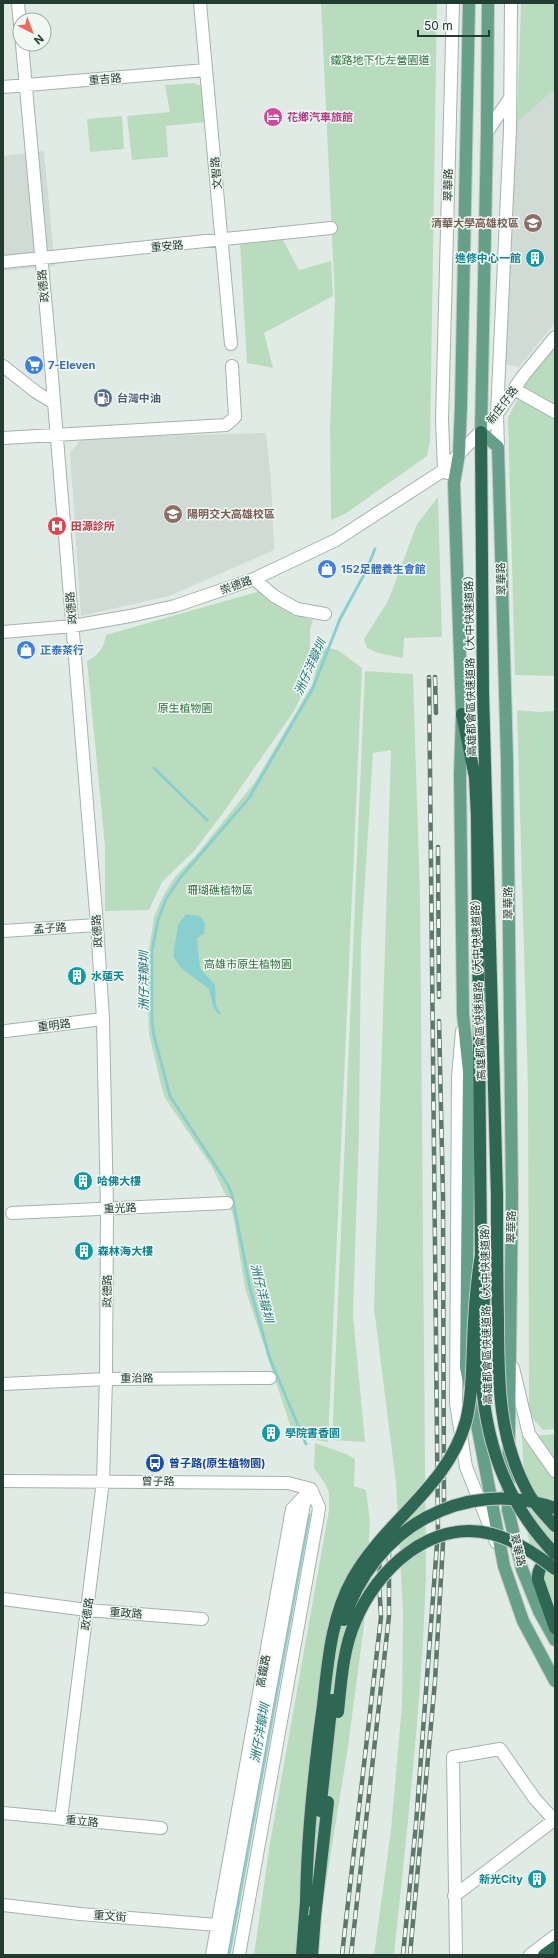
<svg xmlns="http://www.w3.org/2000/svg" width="558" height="1958" viewBox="0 0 558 1958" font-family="Inter,'Noto Sans TC',sans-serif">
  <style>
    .built { fill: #cfdbd4 }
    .green { fill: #badcbe }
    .water { fill: #8acfd0 }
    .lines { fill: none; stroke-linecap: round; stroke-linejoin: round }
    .stream { stroke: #8acfd0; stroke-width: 3 }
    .minor-casing { stroke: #a4b3ab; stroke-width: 14 }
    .major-casing { stroke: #c1c8c5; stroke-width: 14 }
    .highway-casing { stroke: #c1c8c5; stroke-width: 14 }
    .minor { stroke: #fff; stroke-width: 12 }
    .major { stroke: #66a089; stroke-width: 12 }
    .highway { stroke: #2e6753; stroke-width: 12 }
    .rail-casing { stroke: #5c776c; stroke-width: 4.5 }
    .rail { stroke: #f1f8f4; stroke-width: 3; stroke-dasharray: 9; stroke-linecap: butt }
    .highway-bridge-casing { stroke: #c1c8c5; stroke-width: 14; stroke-linecap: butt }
    .highway-bridge { stroke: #2e6753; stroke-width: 12 }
    .labels { text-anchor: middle; stroke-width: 3; stroke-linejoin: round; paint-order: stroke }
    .park-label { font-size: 11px; fill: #2d723d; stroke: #f1f8f4 }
    .street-label { font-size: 11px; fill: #223c31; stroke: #f1f8f4 }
    .hotel-label { font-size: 11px; font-weight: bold; fill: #b23c85; stroke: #f1f8f4; text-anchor: start }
    .education-label { font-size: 11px; font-weight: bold; fill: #785e54; stroke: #f1f8f4; text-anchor: end }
    .culture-label { font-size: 11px; font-weight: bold; fill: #0d838f; stroke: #f1f8f4; text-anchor: start }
    .shop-label { font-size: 11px; font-weight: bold; fill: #366cbe; stroke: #f1f8f4; text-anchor: start }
    .service-label { font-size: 11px; font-weight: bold; fill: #4e5e75; stroke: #f1f8f4; text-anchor: start }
    .health-label { font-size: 11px; font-weight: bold; fill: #be3a42; stroke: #f1f8f4; text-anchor: start }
    .transit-label { font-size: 11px; font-weight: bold; fill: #164399; stroke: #f1f8f4; text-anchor: start }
    .water-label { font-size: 12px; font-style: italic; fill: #1d7476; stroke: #f1f8f4 }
  </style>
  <rect width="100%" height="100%" fill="#e1ebe5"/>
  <path class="built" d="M 555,89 L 555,323 L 519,367 L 504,364 L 517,122 Z
    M 44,151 L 55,266 L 3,271 L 3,156 Z
    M 266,433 L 271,478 L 274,550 L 169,596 L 81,616 L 70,453 L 82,438 Z"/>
  <path class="green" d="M 321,3 L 437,3 L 430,442 L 427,456 L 345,514 L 331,520 L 330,427 L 335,300 Z
    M 521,3 L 555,3 L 555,89 L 517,122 Z
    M 194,83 L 201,86 L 203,92 L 206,122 L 166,126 L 168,157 L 132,160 L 127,116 L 170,112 L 165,85 Z
    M 122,116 L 124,149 L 90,152 L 87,119 Z
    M 282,238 L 299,270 L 331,261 L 333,296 L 264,333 L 273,368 L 247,363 L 240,242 Z
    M 555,343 L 555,676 L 515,675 L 508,418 L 529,376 Z
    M 438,497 L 442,637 L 404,638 L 403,658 L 378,653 L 367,648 L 364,639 L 388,601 L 417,524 Z
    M 260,591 C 280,610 288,613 313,620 L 310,629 L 310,670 L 306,686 L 294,711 L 223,813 L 194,851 L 162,882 L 149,910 L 105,911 L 105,846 L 87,661 C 99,655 104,648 106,635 Z
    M 322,647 L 338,650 L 362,668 L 328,1442 L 294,1437 L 245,1288 L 234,1220 L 229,1202 L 212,1167 L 165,1098 L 161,1085 L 149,1034 L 148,1006 L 147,962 L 154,917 L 163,896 L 175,877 L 197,854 L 255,782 L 312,685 Z
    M 365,671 L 413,674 L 420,895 L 426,1575 C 422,1702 407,1828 394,1955 L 374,1955 L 391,1830 L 402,1705 L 403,1612 L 396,1483 L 374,1308 L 391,750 L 373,753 L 361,944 L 359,1131 L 353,1315 L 365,1442 L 332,1440 Z
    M 517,710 L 538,712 L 555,711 L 555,1429 L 543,1430 L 529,1414 L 528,1089 Z
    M 555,1434 L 555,1606 L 533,1561 L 526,1526 L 522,1437 Z
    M 315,1443 L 346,1454 L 355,1459 L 354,1486 L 366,1490 L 370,1521 L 364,1625 L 348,1747 L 325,1889 L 306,1955 L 254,1955 L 270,1843 L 329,1510 L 329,1492 L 324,1482 L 314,1468 Z"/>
  <path class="water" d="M 186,914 L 200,916 L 205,923 L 204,934 L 197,938 L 200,968 L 215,985 L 216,1005 L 221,1014 L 218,1014 L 213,1007 L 209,989 L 181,968 L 173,956 L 178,925 Z"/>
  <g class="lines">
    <path class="stream" d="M 154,768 L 207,820
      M 306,1444 L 270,1359 L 250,1288 L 232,1195 L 228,1185 L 170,1096 L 154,1036 L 152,1021 L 152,951 L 158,920 L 166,899 L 180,878 L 249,798 L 313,688 L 340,619 L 366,571 L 375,549
      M 229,1955 L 309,1515"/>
    <g class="minor-casing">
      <path id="minor" d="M 18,3 L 20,25
        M 200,3 L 231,344
        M 22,44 L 49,341 L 97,925 L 103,1019 L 107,1209 L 106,1379 L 103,1481 L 61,1819
        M 3,87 L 206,70
        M 487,132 L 510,98
        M 3,262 L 331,228
        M 3,366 L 36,392 L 54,403
        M 514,389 L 555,412
        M 3,438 L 226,425 L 235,417 L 232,366
        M 498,447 L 497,414 L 510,130 L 511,3
        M 447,473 L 444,470 L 442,420 L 453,3
        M 254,579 L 274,596 L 297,609 L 325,614
        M 3,632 L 73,626 L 130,616 L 175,606 L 254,579 L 336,540 L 444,470 L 497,414 L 523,376 L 555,337
        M 3,931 L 97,925
        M 6,1031 L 103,1019
        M 462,1031 L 458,1077 L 456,1403 L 466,1467 L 496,1542
        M 12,1213 L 227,1203
        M 513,1368 L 529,1434 L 555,1471
        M 3,1384 L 106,1379 L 270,1378
        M 3,1481 L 288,1483 L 311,1489
        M 3,1599 L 87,1610 L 202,1619
        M 3,1813 L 161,1828
        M 454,1896 L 554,1820
        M 3,1905 L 80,1914 L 217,1925
        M 212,1955 L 292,1509 L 311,1489
        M 221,1955 L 304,1504 L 308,1495
        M 239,1955 L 318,1515 L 319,1507 L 311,1489
        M 456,1955 L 453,1757 L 500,1749 L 535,1799 L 555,1821
        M 530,1955 L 555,1936"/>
    </g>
    <g class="major-casing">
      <path id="major" d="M 469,3 L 461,405 L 459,454 L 454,483 L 462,714 L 460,775 L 463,1014 L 469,1072 L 466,1367 L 504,1566 L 523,1621 L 555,1681
        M 488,3 L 487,132 L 481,432 L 498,447 L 507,759 L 512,1196 L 508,1510 L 522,1569 L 539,1611 L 555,1640"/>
    </g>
    <g class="highway-casing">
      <path id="highway" d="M 481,432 L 483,693 L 497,1195
        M 462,714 L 475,777 L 477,816 L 481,1255
        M 553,1557 C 543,1562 537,1569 538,1580 L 555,1628
        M 302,1955 L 306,1902
        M 312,1955 L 315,1916
        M 544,1955 L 555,1947"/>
    </g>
    <use href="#minor" class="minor"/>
    <use href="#major" class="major"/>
    <use href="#highway" class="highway"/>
    <g class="rail-casing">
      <path id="rail" d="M 435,677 L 436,713
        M 438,847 L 439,997
        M 439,1021 L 443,1197 L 444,1513
        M 342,1955 L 381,1617 L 379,1581 L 380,1546
        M 351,1955 L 389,1616 L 389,1545
        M 403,1955 L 416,1824 L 438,1531 L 429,677
        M 410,1955 L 435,1681 L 443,1543"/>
    </g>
    <use href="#rail" class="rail"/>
    <g class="highway-bridge-casing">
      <path id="highway-bridge" d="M 497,1195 C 497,1236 497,1278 498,1319 C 498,1381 498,1441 530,1496 C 537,1507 547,1517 555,1526
        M 483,1273 L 484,1288 C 484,1320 480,1353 482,1385 C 488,1451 509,1506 555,1554
        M 344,1620 C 373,1529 462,1476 555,1508
        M 338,1712 C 341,1683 343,1649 355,1622 C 376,1570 431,1518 492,1534 C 515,1540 536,1554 555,1569
        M 320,1811 L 332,1700
        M 306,1902 C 307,1837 314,1770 323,1705 C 328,1661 331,1617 353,1578 C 385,1521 448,1487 466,1421 C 472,1397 472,1370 473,1345 C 474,1315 476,1285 481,1255
        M 315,1916 L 328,1802"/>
    </g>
    <use href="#highway-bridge" class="highway-bridge"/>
  </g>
  <defs>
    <g id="hotel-disc" transform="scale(1)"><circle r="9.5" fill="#d1479c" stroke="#f1f8f4"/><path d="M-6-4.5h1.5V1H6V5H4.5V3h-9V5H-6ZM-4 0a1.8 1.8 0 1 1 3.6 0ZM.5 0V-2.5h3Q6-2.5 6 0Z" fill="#fff"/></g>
    <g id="university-disc" transform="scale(1)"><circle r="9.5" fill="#8d6e63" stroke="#f1f8f4"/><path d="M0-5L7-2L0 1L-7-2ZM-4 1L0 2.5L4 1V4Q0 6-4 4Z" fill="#fff"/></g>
    <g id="building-disc" transform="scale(1)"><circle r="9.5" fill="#0f9aa8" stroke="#f1f8f4"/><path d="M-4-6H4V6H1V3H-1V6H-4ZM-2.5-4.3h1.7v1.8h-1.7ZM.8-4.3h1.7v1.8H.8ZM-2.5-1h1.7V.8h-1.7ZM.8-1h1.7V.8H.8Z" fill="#fff"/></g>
    <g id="supermarket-disc" transform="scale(1)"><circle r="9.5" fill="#3f7fe0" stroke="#f1f8f4"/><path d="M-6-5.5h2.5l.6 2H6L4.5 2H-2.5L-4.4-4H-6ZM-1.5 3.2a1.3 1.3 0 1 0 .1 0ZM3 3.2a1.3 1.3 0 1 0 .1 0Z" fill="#fff"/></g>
    <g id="fuel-disc" transform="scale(1)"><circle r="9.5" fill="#5c6f8a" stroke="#f1f8f4"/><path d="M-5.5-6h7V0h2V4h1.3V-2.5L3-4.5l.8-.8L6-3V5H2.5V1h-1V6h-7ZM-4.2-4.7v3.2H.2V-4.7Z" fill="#fff"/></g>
    <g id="hospital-disc" transform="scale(1)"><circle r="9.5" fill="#e0444e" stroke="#f1f8f4"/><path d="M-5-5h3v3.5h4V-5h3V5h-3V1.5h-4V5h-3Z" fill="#fff"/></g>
    <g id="shop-disc" transform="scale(1)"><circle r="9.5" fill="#3f7fe0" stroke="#f1f8f4"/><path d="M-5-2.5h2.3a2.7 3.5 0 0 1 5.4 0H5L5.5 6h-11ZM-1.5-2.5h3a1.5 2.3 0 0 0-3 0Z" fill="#fff"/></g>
    <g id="bus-disc" transform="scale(1)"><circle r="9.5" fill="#1a4fb4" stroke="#f1f8f4"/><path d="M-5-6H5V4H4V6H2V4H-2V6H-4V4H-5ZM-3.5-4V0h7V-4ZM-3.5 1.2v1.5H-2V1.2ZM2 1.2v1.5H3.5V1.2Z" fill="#fff"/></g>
  </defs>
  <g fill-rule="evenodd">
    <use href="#hotel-disc" x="273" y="117"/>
    <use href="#university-disc" x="533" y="223"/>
    <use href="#building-disc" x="535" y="258"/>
    <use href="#supermarket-disc" x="34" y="365"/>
    <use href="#fuel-disc" x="103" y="398"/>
    <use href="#university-disc" x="173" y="514"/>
    <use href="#hospital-disc" x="57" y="526"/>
    <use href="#shop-disc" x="327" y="569"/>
    <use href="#shop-disc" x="26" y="650"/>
    <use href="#building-disc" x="77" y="976"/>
    <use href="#building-disc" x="83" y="1181"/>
    <use href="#building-disc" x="84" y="1251"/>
    <use href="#building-disc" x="271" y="1433"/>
    <use href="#bus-disc" x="155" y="1463"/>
    <use href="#building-disc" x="537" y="1879"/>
  </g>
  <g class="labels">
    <g class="park-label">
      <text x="380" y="64">鐵路地下化左營園道</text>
      <text x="185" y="712">原生植物園</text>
      <text x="220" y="894">珊瑚礁植物區</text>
      <text x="248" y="968">高雄市原生植物園</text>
    </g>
    <g class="street-label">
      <text transform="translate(105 79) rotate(-5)" y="4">重吉路</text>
      <text transform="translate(216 173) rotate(-95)" y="4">文智路</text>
      <text transform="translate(448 185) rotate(-89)" y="4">翠華路</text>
      <text transform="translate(167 246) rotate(-5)" y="4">重安路</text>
      <text transform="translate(43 286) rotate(-96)" y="4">政德路</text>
      <text transform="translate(502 405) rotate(-53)" y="4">新庄仔路</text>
      <text transform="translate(501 579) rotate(-92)" y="4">翠華路</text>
      <text transform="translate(236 585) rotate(-20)" y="4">崇德路</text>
      <text transform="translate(71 608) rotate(-95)" y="4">政德路</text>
      <text transform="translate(470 663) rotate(-91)" y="4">高雄都會區快速道路（大中快速道路）</text>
      <text transform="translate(508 903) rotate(-91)" y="4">翠華路</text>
      <text transform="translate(50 928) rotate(-4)" y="4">孟子路</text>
      <text transform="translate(97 931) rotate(-94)" y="4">政德路</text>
      <text transform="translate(478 987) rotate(-92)" y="4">高雄都會區快速道路（大中快速道路）</text>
      <text transform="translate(54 1025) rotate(-7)" y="4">重明路</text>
      <text transform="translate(120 1208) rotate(-3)" y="4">重光路</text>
      <text transform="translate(511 1227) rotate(-90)" y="4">翠華路</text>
      <text transform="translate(107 1291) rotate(-90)" y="4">政德路</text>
      <text transform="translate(486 1311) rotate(-91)" y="4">高雄都會區快速道路（大中快速道路）</text>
      <text transform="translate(137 1378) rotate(-1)" y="4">重治路</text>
      <text transform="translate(158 1481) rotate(1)" y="4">曾子路</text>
      <text transform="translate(518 1550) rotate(76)" y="4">翠華路</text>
      <text transform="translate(126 1613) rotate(4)" y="4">重政路</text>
      <text transform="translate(87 1614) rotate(-83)" y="4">政德路</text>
      <text transform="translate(263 1671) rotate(-80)" y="4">高鐵路</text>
      <text transform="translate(82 1821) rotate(5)" y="4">重立路</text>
      <text transform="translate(110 1916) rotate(4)" y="4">重文街</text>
    </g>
    <g class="hotel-label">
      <text x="287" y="121">花鄉汽車旅館</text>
    </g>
    <g class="education-label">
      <text x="519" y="227">清華大學高雄校區</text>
      <text x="187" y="518" text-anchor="start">陽明交大高雄校區</text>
    </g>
    <g class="culture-label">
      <text x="521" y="262" text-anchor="end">進修中心一館</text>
      <text x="91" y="980">水蓮天</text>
      <text x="97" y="1185">哈佛大樓</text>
      <text x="98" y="1255">森林海大樓</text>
      <text x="285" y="1437">學院書香園</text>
      <text x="523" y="1883" text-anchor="end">新光City</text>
    </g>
    <g class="shop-label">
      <text x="48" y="369">7-Eleven</text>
      <text x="341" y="573">152足體養生會館</text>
      <text x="40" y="654">正泰茶行</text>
    </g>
    <g class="service-label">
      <text x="117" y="402">台灣中油</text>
    </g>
    <g class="health-label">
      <text x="71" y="530">田源診所</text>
    </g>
    <g class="transit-label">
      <text x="169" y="1467">曾子路(原生植物園)</text>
    </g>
    <g class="water-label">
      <text transform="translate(310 667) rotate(-66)" y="4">洲仔洋瓣圳</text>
      <text transform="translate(144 981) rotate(-90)" y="4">洲仔洋瓣圳</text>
      <text transform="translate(262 1293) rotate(76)" y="4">洲仔洋瓣圳</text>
      <text transform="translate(260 1733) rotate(-80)" y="4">洲仔洋瓣圳</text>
    </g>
  </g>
  <rect width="558" height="1958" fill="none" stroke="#223c31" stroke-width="8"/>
  <g transform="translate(32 32) rotate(138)"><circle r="19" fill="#f1f8f4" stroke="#9eada6"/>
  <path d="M0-3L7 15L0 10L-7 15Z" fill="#ef695b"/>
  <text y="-6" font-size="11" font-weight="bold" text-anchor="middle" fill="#223c31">N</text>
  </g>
  <path d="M418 30v6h71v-6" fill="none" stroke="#223c31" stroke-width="2"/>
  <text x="424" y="30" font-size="12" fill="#223c31" stroke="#f1f8f4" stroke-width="3" paint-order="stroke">50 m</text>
</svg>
